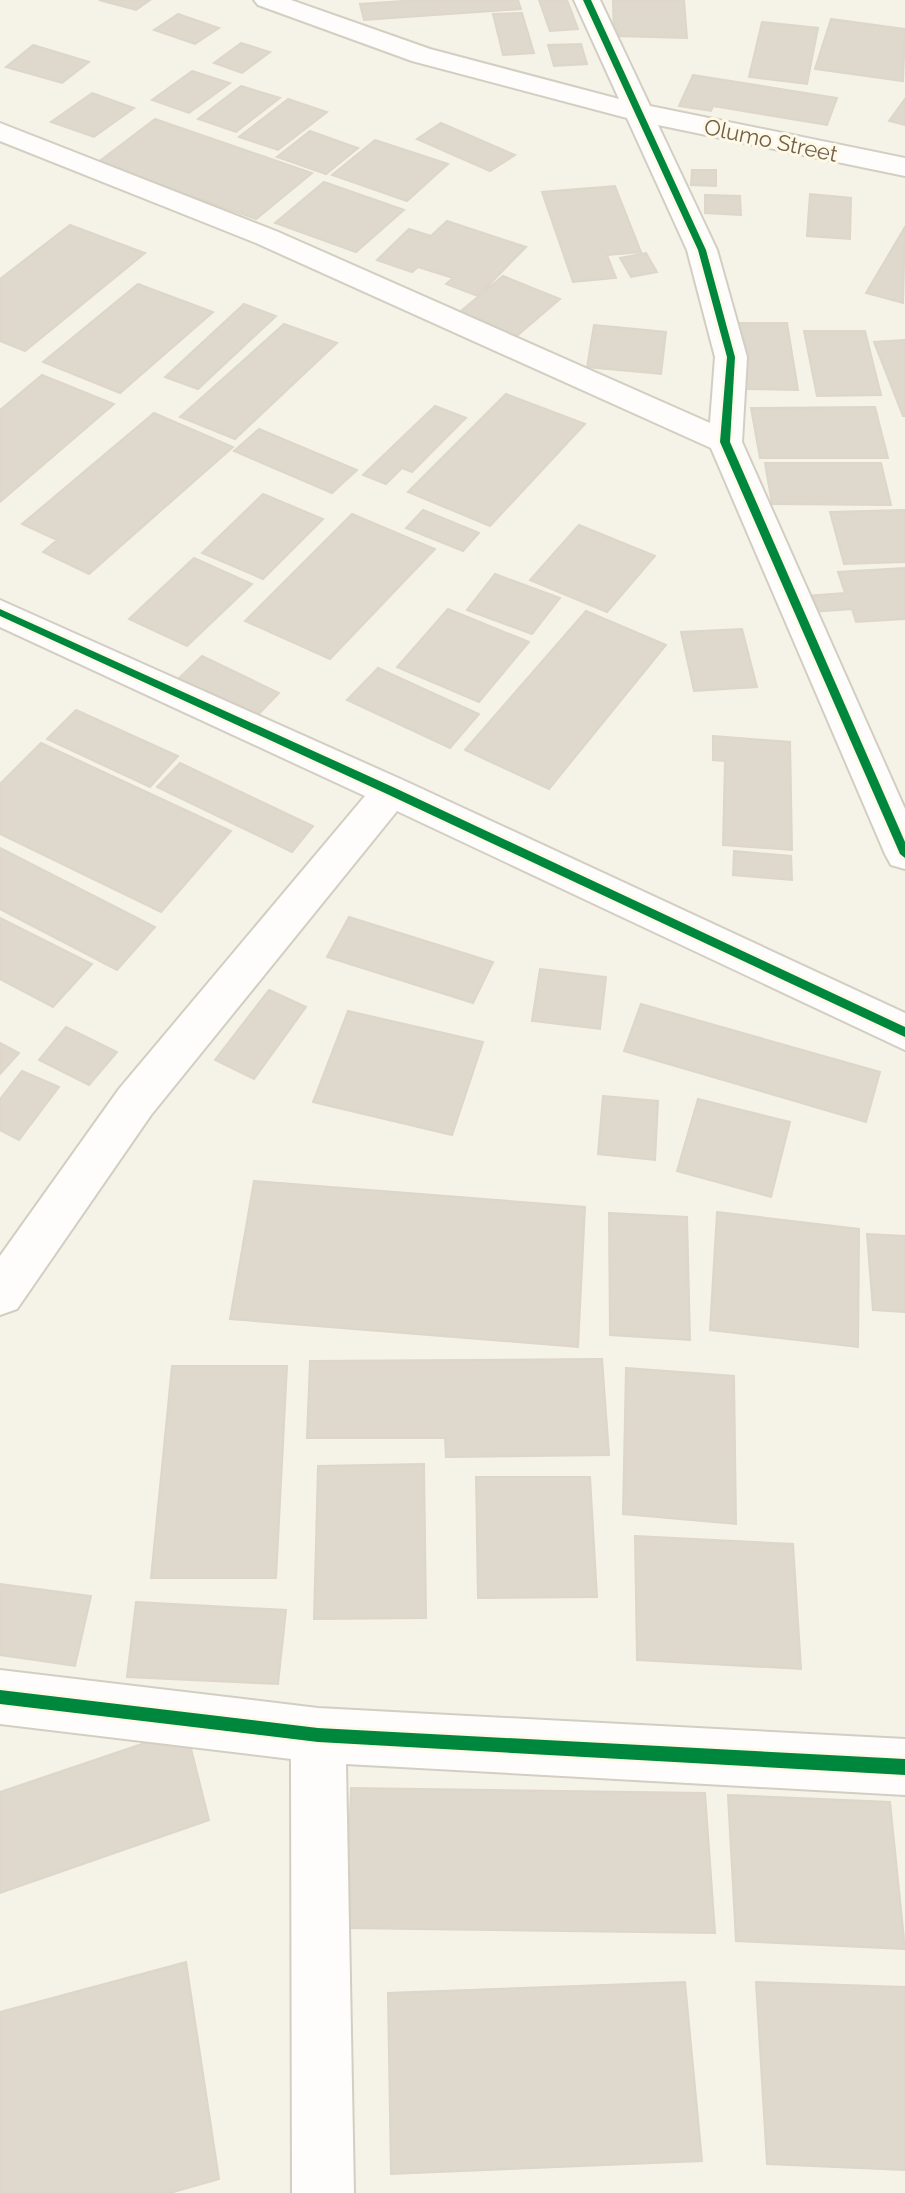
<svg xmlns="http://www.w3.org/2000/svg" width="905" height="2193" viewBox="0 0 905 2193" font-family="Raleway,sans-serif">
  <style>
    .building { fill: #ded8cd; stroke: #ddd6c9; stroke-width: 2 }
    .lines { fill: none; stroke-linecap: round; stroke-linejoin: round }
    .street-casing { stroke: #d3cec2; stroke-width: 4 }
    .street { fill: #fefdfb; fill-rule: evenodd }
    .cycleway-casing { stroke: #fef9e6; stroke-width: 5 }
    .cycleway { fill: #00873e; fill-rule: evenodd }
    .labels { text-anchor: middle; stroke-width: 6; stroke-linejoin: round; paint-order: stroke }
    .far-street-label { font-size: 22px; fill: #705f49; stroke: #fef9e6 }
  </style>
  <rect width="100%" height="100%" fill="#f5f2e7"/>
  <path class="building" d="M 99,0 L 150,0 L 136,10 Z
    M 418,0 L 518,0 L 521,9 L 364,20 L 360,4 Z
    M 539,0 L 567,0 L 578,29 L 550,31 Z
    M 613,0 L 684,0 L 687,38 L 614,36 Z
    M 522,13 L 534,53 L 503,55 L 493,14 Z
    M 178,14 L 219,28 L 195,44 L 154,30 Z
    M 831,19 L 905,29 L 903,81 L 815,69 Z
    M 762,22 L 818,28 L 807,84 L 749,77 Z
    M 241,43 L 270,52 L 242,73 L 214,63 Z
    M 581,44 L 587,64 L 554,66 L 548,45 Z
    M 33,45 L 89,62 L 62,83 L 6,67 Z
    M 192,71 L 230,83 L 189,113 L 152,100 Z
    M 693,75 L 837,98 L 827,125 L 713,106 L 711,111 L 679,106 Z
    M 241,86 L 280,98 L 236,132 L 198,119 Z
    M 92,93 L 134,108 L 94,137 L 51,122 Z
    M 288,99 L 327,112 L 278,150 L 239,137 Z
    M 905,99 L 905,125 L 889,121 Z
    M 155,119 L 312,173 L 256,219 L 97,163 Z
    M 441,123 L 515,155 L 490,171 L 417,139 Z
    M 310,131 L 358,148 L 326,174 L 277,157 Z
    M 375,140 L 448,164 L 407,201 L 332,175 Z
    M 692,170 L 716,170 L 716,186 L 691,185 Z
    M 324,182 L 404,210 L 356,252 L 275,223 Z
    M 615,186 L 641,252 L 607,255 L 616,278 L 573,282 L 542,192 Z
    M 810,194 L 851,198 L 850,239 L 807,236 Z
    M 705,195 L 740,196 L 741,215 L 705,213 Z
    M 447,221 L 526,247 L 478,296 L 446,284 L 453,278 L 418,267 L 412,272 L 377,260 L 409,229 L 431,236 Z
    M 70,225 L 145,253 L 25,351 L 0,341 L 0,279 Z
    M 905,227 L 903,303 L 866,293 Z
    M 646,253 L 657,272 L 631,277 L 620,258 Z
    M 503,276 L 560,299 L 512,340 L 455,316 Z
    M 138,284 L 213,312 L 120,393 L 43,362 Z
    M 244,304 L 276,316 L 198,389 L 165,377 Z
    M 737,323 L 787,323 L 798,390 L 745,389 Z
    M 284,324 L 337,343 L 235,439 L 180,417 Z
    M 594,325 L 666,332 L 661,374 L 587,367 Z
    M 804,331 L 865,331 L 881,395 L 817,396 Z
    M 905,340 L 905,416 L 903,416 L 874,342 Z
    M 42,375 L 114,404 L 0,502 L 0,410 Z
    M 506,394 L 585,424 L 490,526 L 408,492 Z
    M 435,406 L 466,418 L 412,472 L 402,468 L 386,484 L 363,475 Z
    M 875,407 L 888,458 L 760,458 L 751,408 Z
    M 154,413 L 233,447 L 89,574 L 43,552 L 57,540 L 22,524 Z
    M 259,429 L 357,470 L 332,493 L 234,451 Z
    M 765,463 L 881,463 L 891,505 L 772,504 Z
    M 263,494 L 323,519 L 263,579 L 202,553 Z
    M 423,510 L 479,533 L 463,551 L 406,528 Z
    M 905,510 L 905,562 L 844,564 L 830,512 Z
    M 352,514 L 435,549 L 330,659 L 245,621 Z
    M 579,525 L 655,556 L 607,612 L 530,580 Z
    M 194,558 L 252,584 L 187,646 L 129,619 Z
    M 905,568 L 905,619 L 856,622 L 852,609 L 811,612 L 806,596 L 845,593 L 838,572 Z
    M 495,574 L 560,598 L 532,634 L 467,610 Z
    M 448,609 L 529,642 L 479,702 L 397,667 Z
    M 586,611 L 666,645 L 549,789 L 465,750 Z
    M 742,629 L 757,687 L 694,691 L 681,632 Z
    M 202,656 L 279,693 L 251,722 L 173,684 Z
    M 378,668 L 479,714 L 450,748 L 347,700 Z
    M 76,710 L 178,756 L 150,787 L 47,739 Z
    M 713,736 L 790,742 L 792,850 L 723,845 L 725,761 L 713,760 Z
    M 41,743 L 231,831 L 161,912 L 0,834 L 0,784 Z
    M 180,763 L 313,826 L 292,852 L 157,787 Z
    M 0,848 L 155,927 L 117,970 L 0,909 Z
    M 734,851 L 791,856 L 792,880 L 733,875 Z
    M 349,917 L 493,962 L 473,1003 L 327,957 Z
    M 0,918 L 92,964 L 53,1007 L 0,979 Z
    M 540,969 L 606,977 L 600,1029 L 532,1021 Z
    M 269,990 L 306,1007 L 254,1079 L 215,1060 Z
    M 641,1004 L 880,1072 L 866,1122 L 624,1051 Z
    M 348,1011 L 483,1042 L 452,1135 L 313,1102 Z
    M 66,1027 L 117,1052 L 89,1085 L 39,1060 Z
    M 0,1043 L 19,1053 L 0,1074 Z
    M 22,1071 L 59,1087 L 19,1140 L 0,1130 L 0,1099 Z
    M 603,1096 L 658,1101 L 655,1160 L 598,1154 Z
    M 698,1099 L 790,1122 L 771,1197 L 677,1171 Z
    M 254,1181 L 585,1207 L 578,1347 L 230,1319 Z
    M 717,1212 L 859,1229 L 858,1347 L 710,1330 Z
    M 609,1213 L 687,1217 L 690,1340 L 610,1335 Z
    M 867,1234 L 905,1236 L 905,1312 L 873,1310 Z
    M 602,1359 L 609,1455 L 446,1457 L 445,1438 L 307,1438 L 310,1361 Z
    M 172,1366 L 287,1366 L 276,1578 L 151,1578 Z
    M 626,1368 L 734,1376 L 736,1524 L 623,1514 Z
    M 424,1464 L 426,1618 L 314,1619 L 318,1466 Z
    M 476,1477 L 590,1477 L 597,1597 L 478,1598 Z
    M 635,1536 L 793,1544 L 801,1669 L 637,1660 Z
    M 0,1584 L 91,1596 L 75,1666 L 0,1655 Z
    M 136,1602 L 286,1610 L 278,1684 L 127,1677 Z
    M 186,1729 L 209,1820 L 0,1893 L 0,1792 Z
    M 351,1788 L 705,1793 L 715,1933 L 346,1928 Z
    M 728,1795 L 890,1802 L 905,1949 L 736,1941 Z
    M 186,1962 L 219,2179 L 170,2193 L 0,2193 L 0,2012 Z
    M 685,1982 L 702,2161 L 391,2174 L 388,1993 Z
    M 756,1982 L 905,1987 L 905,2170 L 767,2164 Z"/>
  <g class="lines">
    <g class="street-casing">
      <path id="street" d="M 254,0 L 291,0 L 430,49 L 619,99 L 574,0 L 600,0 L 650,106 L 905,158 L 905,176 L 658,125 L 717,250 L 747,357 L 742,442 L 905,809 L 905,869 L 891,865 L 885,854 L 711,448 L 256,243 L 0,141 L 0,123 L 276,231 L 710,423 L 715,357 L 687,250 L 627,118 L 412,61 L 258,5 Z
        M 0,600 L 405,781 L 905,1013 L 905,1050 L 397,811 L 151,1115 L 17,1309 L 0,1315 L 0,1256 L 119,1089 L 365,796 L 0,627 Z
        M 0,1670 L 318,1708 L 905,1739 L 905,1795 L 346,1764 L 354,2193 L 292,2193 L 291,1759 L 0,1724 Z"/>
    </g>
    <use href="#street" class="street"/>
    <g class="cycleway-casing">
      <path id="cycleway" d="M 583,0 L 591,0 L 706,250 L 735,357 L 730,442 L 905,842 L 905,858 L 900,854 L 720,442 L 727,357 L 698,250 Z
        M 0,609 L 395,788 L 905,1027 L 905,1037 L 387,794 L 0,616 Z
        M 0,1690 L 318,1728 L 905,1759 L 905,1775 L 318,1742 L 0,1704 Z"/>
    </g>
    <use href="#cycleway" class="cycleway"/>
  </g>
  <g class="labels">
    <g class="far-street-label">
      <text transform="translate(771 140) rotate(12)" y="8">Olumo Street</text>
    </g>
  </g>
</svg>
